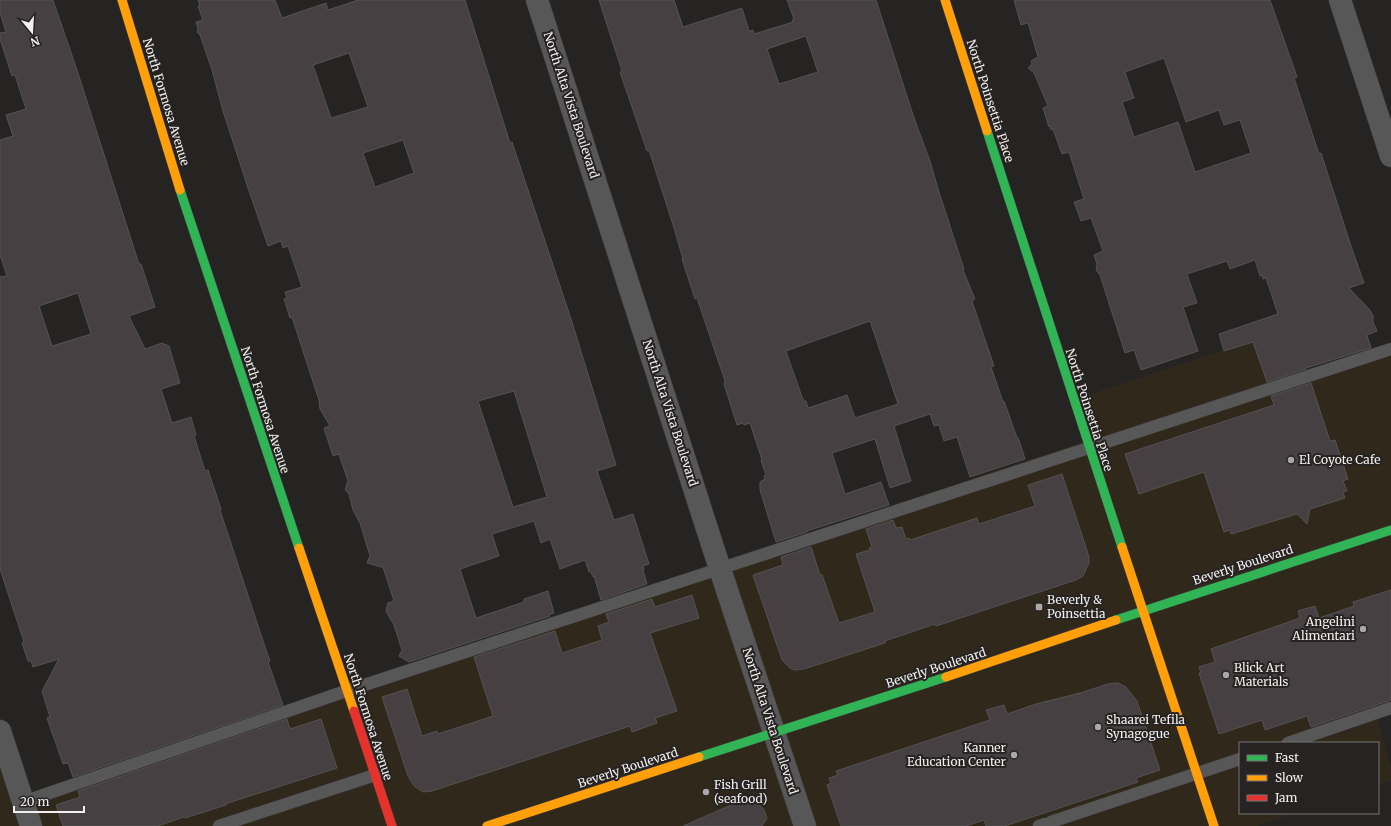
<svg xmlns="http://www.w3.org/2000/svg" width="1391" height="826" viewBox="0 0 1391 826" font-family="Merriweather,serif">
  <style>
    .commercial { fill: #30291b }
    .building { fill: #464042; stroke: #535252; fill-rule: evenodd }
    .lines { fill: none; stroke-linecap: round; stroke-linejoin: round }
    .lane-casing { stroke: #3f3e3d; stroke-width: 13 }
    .street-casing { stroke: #3f3e3d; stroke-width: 23 }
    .fast-casing { stroke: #3f3e3d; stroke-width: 10 }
    .slow-casing { stroke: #3f3e3d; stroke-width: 10 }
    .jam-casing { stroke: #3f3e3d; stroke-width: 10 }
    .lane { stroke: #585757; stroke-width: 12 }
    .street { stroke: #585757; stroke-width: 22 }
    .fast { stroke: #30b455; stroke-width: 9 }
    .slow { stroke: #ff9f0a; stroke-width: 9 }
    .jam { stroke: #e5322d; stroke-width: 9 }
    .poi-dot { fill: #aaa8a7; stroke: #262322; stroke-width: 1.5 }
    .labels { text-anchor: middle; stroke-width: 4; stroke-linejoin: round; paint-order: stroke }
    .street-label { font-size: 12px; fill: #f1efee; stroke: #262322 }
    .poi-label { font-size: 12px; fill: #f1efee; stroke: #262322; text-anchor: start }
  </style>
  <rect width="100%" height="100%" fill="#252423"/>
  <path class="commercial" d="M 1254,340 L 1270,386 L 1391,348 L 1391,713 L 1377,718 L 1391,766 L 1391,781 L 1378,785 L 1378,743 L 1240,743 L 1240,813 L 1295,813 L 1257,826 L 0,826 L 0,716 L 26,794 L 1091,439 L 1079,398 Z"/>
  <path class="building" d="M 0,0 L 53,0 L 77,70 L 139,264 L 141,264 L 155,307 L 129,316 L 145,349 L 162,343 L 169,346 L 180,383 L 161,389 L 172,423 L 191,417 L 196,435 L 194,436 L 205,471 L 208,470 L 221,509 L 220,510 L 265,647 L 270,661 L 268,662 L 283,705 L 73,777 L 68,763 L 63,764 L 47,718 L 50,717 L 42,691 L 59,659 L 33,667 L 31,661 L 28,661 L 22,643 L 24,642 L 0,569 L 0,277 L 7,276 L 0,255 L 0,140 L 13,136 L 6,115 L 26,109 L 15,75 L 12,76 L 0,39 L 0,33 L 6,32 L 0,13 ZM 78,293 L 91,334 L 52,346 L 39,306 Z
    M 198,0 L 275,0 L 282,18 L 326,3 L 328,10 L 358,0 L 465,0 L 510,143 L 512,142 L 571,319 L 616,465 L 597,471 L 614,520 L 633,514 L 649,564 L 643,566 L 644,570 L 643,570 L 647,584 L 601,600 L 594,576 L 593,577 L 591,572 L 589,572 L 585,560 L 560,569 L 550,539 L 541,543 L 534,521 L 492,534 L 499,556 L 460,569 L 476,618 L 524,602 L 524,599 L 548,591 L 554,613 L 549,615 L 550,616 L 409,662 L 399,656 L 402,650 L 393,622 L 392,622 L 386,611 L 388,603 L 394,601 L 383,567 L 381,567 L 367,563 L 370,556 L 360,523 L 353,510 L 349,494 L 345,490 L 348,481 L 339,454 L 333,456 L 324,428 L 330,426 L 320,409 L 319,400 L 315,388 L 292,317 L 290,318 L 284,299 L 287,298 L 285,292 L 302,287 L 288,246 L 283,248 L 281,241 L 268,246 L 248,188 L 223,111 L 212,70 L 200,35 L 197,32 L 198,29 L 196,22 L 203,20 L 198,6 L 200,6 ZM 349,53 L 368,107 L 331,118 L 313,65 ZM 403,140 L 414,173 L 375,187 L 363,153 ZM 514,391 L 547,497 L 513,507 L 478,401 Z
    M 599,0 L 674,0 L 683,27 L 742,8 L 749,31 L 753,30 L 754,34 L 793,22 L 792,20 L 794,19 L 787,0 L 876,0 L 915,121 L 930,161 L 938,189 L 964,269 L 963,270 L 975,299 L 972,301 L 994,366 L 991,367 L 1003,402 L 1004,401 L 1016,435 L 1019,440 L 1025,459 L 970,477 L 957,437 L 944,441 L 939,425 L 934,426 L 930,414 L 894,426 L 911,481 L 890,488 L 875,439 L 832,453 L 845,494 L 881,482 L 889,505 L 807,531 L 807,532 L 776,542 L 760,490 L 760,482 L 765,479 L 764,476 L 766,475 L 761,461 L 762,460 L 750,423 L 744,425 L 743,423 L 737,425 L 724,384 L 725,381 L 697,298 L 695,299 L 682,259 L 683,259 L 674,228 L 649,150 L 647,151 L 620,72 L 622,71 ZM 806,36 L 818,72 L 779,84 L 767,49 ZM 870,321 L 898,404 L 855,418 L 847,395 L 808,408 L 806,401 L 804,401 L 802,397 L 786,351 Z
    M 1014,0 L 1270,0 L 1297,77 L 1294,78 L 1319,154 L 1321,153 L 1351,246 L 1364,283 L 1349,288 L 1370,310 L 1373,316 L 1373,322 L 1377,331 L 1367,335 L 1371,348 L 1306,368 L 1306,369 L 1267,382 L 1253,342 L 1224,351 L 1219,334 L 1278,314 L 1266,278 L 1263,279 L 1262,275 L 1260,276 L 1255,260 L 1230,269 L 1227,261 L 1187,274 L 1197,303 L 1183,307 L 1198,351 L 1141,370 L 1134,350 L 1125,353 L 1100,275 L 1096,270 L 1097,264 L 1094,255 L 1103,251 L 1091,218 L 1081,221 L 1074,202 L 1084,199 L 1069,152 L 1062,154 L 1053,129 L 1051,130 L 1050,126 L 1049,127 L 1043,108 L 1048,106 L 1034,73 L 1028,68 L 1032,64 L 1031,61 L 1038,57 L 1028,23 L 1021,25 ZM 1164,58 L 1186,122 L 1219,110 L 1224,125 L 1240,120 L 1251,153 L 1195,172 L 1178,122 L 1134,137 L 1122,102 L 1134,98 L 1125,72 Z
    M 1311,383 L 1330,441 L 1335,440 L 1348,479 L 1343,481 L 1347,491 L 1343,492 L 1345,498 L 1310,509 L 1307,524 L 1297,514 L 1231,534 L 1230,530 L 1224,532 L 1204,472 L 1139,494 L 1125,454 L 1274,405 L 1271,396 Z
    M 1062,474 L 1089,557 L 1089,563 L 1083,576 L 1076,580 L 936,626 L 935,624 L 885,641 L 885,643 L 804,669 L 795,670 L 790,668 L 782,660 L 753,575 L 783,565 L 781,557 L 811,547 L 820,575 L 822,575 L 839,623 L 875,612 L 856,554 L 870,550 L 869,548 L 872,547 L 866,529 L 893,520 L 896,528 L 902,527 L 906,539 L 909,538 L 910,540 L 977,518 L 979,524 L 1035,506 L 1028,485 Z
    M 1391,590 L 1391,700 L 1311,727 L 1307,716 L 1265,730 L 1262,720 L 1219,734 L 1199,673 L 1201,673 L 1199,667 L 1215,662 L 1211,649 L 1300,618 L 1298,611 L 1315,606 L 1319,618 L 1354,606 L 1353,602 Z
    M 692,595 L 699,618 L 650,633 L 677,711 L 655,718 L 657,723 L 632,732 L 630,726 L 432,791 L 423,792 L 414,786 L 408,776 L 382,697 L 407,689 L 422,736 L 437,731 L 438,734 L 493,716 L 474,657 L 555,631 L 562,653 L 602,640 L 598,626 L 609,622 L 606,614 L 652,599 L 655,607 Z
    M 1118,683 L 1126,687 L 1137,701 L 1160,770 L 1136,778 L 1138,782 L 1005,826 L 986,826 L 984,820 L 966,826 L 841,826 L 827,785 L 831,783 L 829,778 L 838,775 L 836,771 L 990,720 L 986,710 L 1004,705 L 1007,714 L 1036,704 L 1080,693 L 1108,684 Z
    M 287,719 L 290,729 L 321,719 L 337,768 L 225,804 L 226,805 L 185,818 L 184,817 L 158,826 L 63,826 L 56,805 L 80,797 L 78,791 Z
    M 745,801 L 758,803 L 764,810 L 767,818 L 762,826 L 683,826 L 738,802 Z"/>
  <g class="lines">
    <g class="lane-casing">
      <path id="lane" d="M 1288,743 L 1391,708
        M 23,802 L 346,691 L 1391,349
        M 1051,822 L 1240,759
        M 219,826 L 375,775
        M 1039,826 L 1045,824"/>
    </g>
    <g class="street-casing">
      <path id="street" d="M 537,0 L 720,569 L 805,826
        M 1340,0 L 1391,156
        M 0,731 L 31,826"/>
    </g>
    <g class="fast-casing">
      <path id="fast" d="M 987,131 L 1122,547
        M 180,190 L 299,548
        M 1116,620 L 1391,530
        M 699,757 L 946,677"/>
    </g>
    <g class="slow-casing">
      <path id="slow" d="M 122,0 L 180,190
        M 945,0 L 987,131
        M 1122,547 L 1214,826
        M 299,548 L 354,711
        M 946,677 L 1116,620
        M 487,826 L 699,757"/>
    </g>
    <g class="jam-casing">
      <path id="jam" d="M 354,711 L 392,826"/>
    </g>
    <use href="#lane" class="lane"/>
    <use href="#street" class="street"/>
    <use href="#fast" class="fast"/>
    <use href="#slow" class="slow"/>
    <use href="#jam" class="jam"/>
  </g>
  <g class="poi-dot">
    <circle cx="1291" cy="460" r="4"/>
    <rect x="1035" y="603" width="8" height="8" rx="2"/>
    <circle cx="1363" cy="629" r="4"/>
    <circle cx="1226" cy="675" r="4"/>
    <circle cx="1098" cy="727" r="4"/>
    <circle cx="1014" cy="755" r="4"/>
    <circle cx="706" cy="792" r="4"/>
  </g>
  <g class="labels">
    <g class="street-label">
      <text transform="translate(990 101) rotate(72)" y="4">North Poinsettia Place</text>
      <text transform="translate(166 102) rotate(73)" y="4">North Formosa Avenue</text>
      <text transform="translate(571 105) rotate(72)" y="4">North Alta Vista Boulevard</text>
      <text transform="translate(265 410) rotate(72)" y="4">North Formosa Avenue</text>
      <text transform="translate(1089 410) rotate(72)" y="4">North Poinsettia Place</text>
      <text transform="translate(670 413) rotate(72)" y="4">North Alta Vista Boulevard</text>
      <text transform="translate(1243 565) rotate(-18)" y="4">Beverly Boulevard</text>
      <text transform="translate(936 668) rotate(-18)" y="4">Beverly Boulevard</text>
      <text transform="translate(368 717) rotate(72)" y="4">North Formosa Avenue</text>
      <text transform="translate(770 721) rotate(72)" y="4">North Alta Vista Boulevard</text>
      <text transform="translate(628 768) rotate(-18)" y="4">Beverly Boulevard</text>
    </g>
    <g class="poi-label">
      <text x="1299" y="464">El Coyote Cafe</text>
      <text x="1047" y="604">Beverly &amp;<tspan x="1047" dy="14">Poinsettia</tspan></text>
      <text x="1355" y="626" text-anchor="end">Angelini<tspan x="1355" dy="14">Alimentari</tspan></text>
      <text x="1234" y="672">Blick Art<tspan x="1234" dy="14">Materials</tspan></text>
      <text x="1106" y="724">Shaarei Tefila<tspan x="1106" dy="14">Synagogue</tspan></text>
      <text x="1006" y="752" text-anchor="end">Kanner<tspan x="1006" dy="14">Education Center</tspan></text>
      <text x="714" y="789">Fish Grill<tspan x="714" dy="14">(seafood)</tspan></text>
    </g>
  </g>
  <rect x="1239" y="742" width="140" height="72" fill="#262322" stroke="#777574"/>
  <rect x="1247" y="755" width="20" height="6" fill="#30b455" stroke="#777574"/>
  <text x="1275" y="762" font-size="12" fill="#f1efee">Fast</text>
  <rect x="1247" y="775" width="20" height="6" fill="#ff9f0a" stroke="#777574"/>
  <text x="1275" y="782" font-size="12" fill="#f1efee">Slow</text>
  <rect x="1247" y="795" width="20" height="6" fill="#e5322d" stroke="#777574"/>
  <text x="1275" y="802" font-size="12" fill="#f1efee">Jam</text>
  <g transform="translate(32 32) rotate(162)" stroke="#262322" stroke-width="3" paint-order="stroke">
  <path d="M0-3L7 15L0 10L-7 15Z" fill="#f1efee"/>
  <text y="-6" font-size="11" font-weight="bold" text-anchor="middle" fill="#f1efee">N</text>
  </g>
  <path d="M14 806v6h70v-6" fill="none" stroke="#f1efee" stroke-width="2"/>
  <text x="20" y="806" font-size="12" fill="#f1efee" stroke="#262322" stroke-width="3" paint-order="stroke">20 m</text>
</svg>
